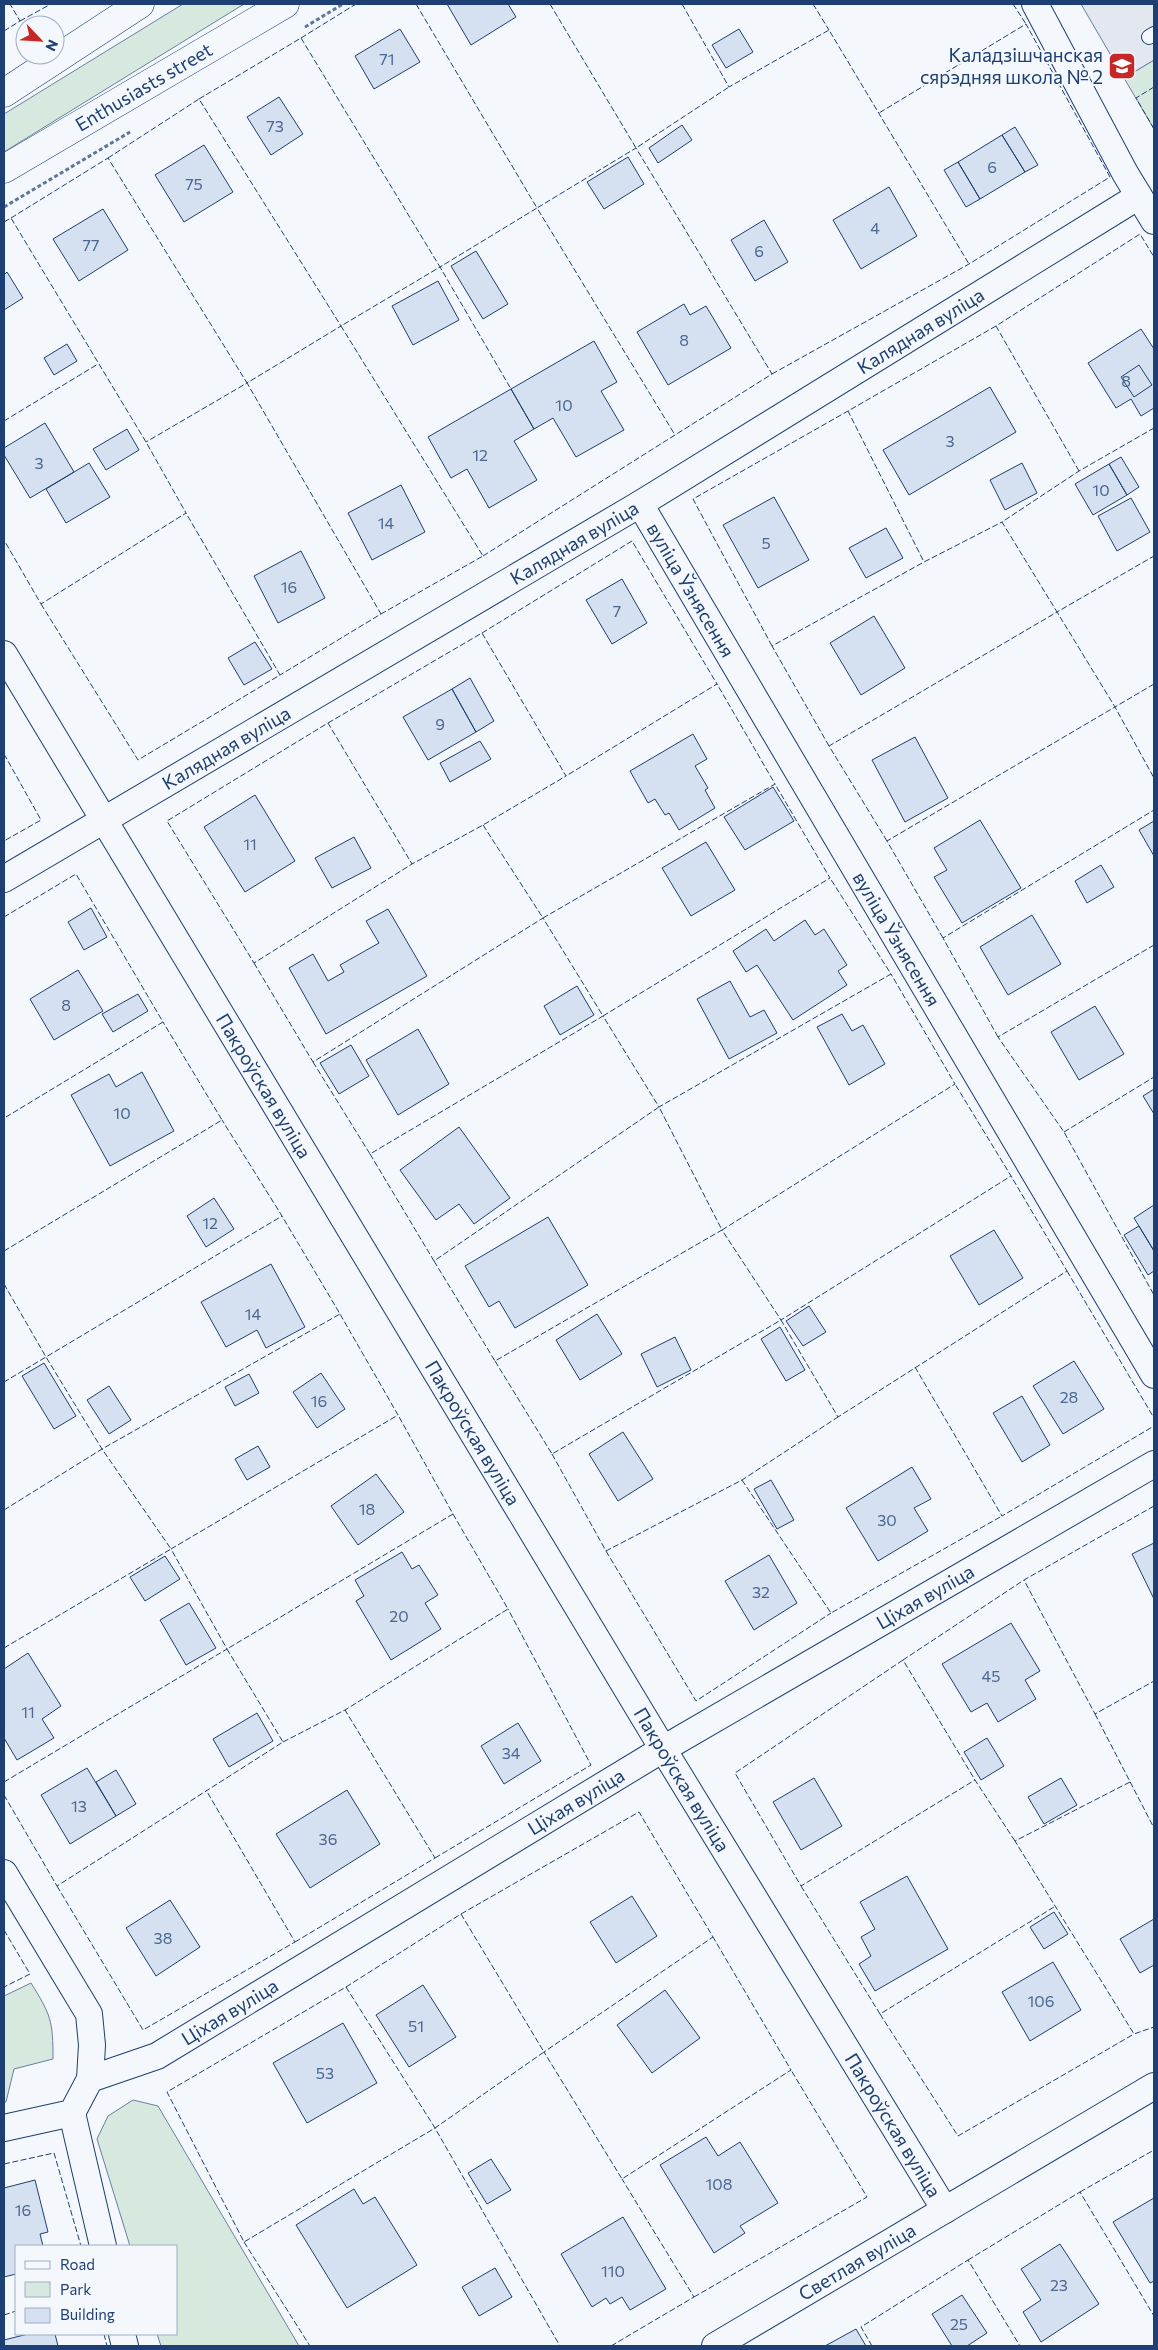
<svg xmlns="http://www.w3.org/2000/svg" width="1158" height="2350" viewBox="0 0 1158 2350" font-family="Commissioner,sans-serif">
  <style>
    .green { fill: #d7e8df; stroke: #687fa3 }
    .parking { fill: #e3e8f0; stroke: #687fa3 }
    .building { fill: #d5e0f0; stroke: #1d3f73 }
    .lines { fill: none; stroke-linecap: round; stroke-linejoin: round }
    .service-casing { stroke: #1d3f73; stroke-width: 16 }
    .minor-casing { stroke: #1d3f73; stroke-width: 28 }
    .tertiary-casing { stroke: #1d3f73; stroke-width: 29 }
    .path { stroke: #5e769c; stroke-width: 3; stroke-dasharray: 4 2.5; stroke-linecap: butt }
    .service { stroke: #f4f7fb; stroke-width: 14 }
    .minor { stroke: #f4f7fb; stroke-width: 26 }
    .tertiary { stroke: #f4f7fb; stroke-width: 28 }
    .fence { stroke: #1d3f73; stroke-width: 1; stroke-dasharray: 6 2.5; stroke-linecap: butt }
    .labels { text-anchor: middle; stroke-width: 4; stroke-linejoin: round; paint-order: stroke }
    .number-label { font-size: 16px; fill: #4b6792 }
    .poi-label { font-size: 19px; fill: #1d3f73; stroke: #f4f7fb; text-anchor: end }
    .street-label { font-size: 19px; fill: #1d3f73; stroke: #f4f7fb }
  </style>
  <rect width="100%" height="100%" fill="#f4f7fb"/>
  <path class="green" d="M 183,4 L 244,4 L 4,152 L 4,114 Z
    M 1154,60 L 1154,129 L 1124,78 Z
    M 31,1983 C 51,2015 53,2021 53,2059 L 14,2069 L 6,2102 L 4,2102 L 4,1996 Z
    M 133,2100 L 158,2106 L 299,2346 L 161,2346 L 157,2334 L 176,2334 L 176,2246 L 130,2246 L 97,2139 L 108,2116 Z"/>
  <path class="parking" d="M 1081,4 L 1154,4 L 1154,60 L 1124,78 Z"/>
  <path class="building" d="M 447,4 L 508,4 L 516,17 L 471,45 Z
    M 400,29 L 420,62 L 374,89 L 355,56 Z
    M 739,29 L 753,52 L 726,68 L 712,45 Z
    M 279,97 L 303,134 L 271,155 L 247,117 Z
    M 682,125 L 692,140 L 658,163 L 649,148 Z
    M 1015,127 L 1038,165 L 1025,172 L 1002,135 Z
    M 1002,135 L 1025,172 L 980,199 L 958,162 Z
    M 204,145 L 233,192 L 184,222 L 155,175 Z
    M 628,157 L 644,184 L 604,209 L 587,182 Z
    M 958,162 L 980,199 L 966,207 L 944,170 Z
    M 889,187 L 917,236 L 861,269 L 833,220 Z
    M 103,209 L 128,250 L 79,281 L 53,239 Z
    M 764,220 L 788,262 L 755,281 L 731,240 Z
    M 476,251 L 508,304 L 483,319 L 451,266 Z
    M 7,272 L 23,298 L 4,310 L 4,275 Z
    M 438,281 L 459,320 L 413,345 L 392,306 Z
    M 684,304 L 690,315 L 706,306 L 731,348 L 668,385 L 637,332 Z
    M 1141,329 L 1154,349 L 1154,408 L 1141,416 L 1131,399 L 1116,408 L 1088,363 Z
    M 594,341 L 617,382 L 601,391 L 624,430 L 576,457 L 553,418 L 534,429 L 511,389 Z
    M 67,344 L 77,361 L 54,375 L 44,358 Z
    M 1139,365 L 1152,385 L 1134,397 L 1121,377 Z
    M 990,387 L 1016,432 L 909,495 L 883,450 Z
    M 511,389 L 534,429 L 514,441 L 537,480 L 489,508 L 467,469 L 451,478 L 428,437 Z
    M 45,423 L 74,472 L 30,498 L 4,455 L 4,448 Z
    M 127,429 L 139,450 L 106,470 L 93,449 Z
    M 1121,457 L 1139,487 L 1127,495 L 1109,464 Z
    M 89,463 L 110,497 L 66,523 L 46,489 Z
    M 1022,463 L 1037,493 L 1005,510 L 990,480 Z
    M 1109,464 L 1127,495 L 1093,515 L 1075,484 Z
    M 401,485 L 425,532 L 372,560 L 348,513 Z
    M 774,497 L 809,560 L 758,588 L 723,525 Z
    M 1131,498 L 1150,532 L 1117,551 L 1098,516 Z
    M 886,528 L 903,558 L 866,578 L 849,548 Z
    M 301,551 L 325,598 L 278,623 L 254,576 Z
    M 622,579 L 647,623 L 612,644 L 586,600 Z
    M 874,616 L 905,668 L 861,695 L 830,643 Z
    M 255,642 L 272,669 L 244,685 L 228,658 Z
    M 470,678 L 494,721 L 476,732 L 452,689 Z
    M 452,689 L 476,732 L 428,760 L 403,717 Z
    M 693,734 L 707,759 L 695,766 L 708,788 L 705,790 L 715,808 L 679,830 L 669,813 L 665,815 L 655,799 L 648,803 L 630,771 Z
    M 915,737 L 948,798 L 905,822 L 872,760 Z
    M 480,741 L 491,759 L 450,782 L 440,763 Z
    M 773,787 L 794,821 L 745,850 L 724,817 Z
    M 255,795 L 295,861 L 245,892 L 204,827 Z
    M 980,820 L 1021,888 L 962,923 L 934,877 L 947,870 L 934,848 Z
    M 1154,821 L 1154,856 L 1139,830 Z
    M 354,837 L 371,868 L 332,888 L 315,858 Z
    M 706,842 L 735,890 L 691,916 L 662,868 Z
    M 1101,865 L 1114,887 L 1087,903 L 1075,881 Z
    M 91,908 L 107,937 L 84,950 L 68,922 Z
    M 388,909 L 427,976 L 326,1034 L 289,968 L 313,954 L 328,981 L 344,972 L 340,965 L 379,943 L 366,921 Z
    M 1032,915 L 1061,964 L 1008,995 L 980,947 Z
    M 805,920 L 815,935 L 824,929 L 847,965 L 838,971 L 847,985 L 793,1020 L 757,965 L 746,972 L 733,951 L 766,929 L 774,941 Z
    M 78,970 L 103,1011 L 54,1040 L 30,999 Z
    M 730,981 L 750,1017 L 764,1010 L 777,1033 L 729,1059 L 697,999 Z
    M 577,986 L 594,1015 L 560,1035 L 544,1006 Z
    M 138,994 L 148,1011 L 113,1032 L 102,1014 Z
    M 1095,1006 L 1124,1054 L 1079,1080 L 1051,1032 Z
    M 842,1014 L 852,1031 L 863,1025 L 885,1064 L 849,1085 L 817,1027 Z
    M 418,1029 L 449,1084 L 398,1115 L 366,1060 Z
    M 351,1045 L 369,1076 L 339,1094 L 320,1063 Z
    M 142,1072 L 174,1131 L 110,1166 L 71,1095 L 109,1074 L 116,1087 Z
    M 1154,1089 L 1154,1114 L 1143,1096 Z
    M 459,1127 L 510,1198 L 474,1224 L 459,1204 L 436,1220 L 400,1170 Z
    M 214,1198 L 234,1229 L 206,1247 L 187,1216 Z
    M 1154,1205 L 1154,1251 L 1134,1218 Z
    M 548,1217 L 588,1285 L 515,1328 L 499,1301 L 489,1307 L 465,1266 Z
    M 1139,1226 L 1154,1251 L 1154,1271 L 1148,1275 L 1124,1235 Z
    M 994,1230 L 1023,1278 L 979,1305 L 950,1256 Z
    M 271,1264 L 305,1327 L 266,1348 L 257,1330 L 226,1347 L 201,1302 Z
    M 809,1306 L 826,1332 L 803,1346 L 786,1321 Z
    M 597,1314 L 622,1354 L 580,1380 L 556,1340 Z
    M 780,1327 L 805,1370 L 786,1381 L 761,1339 Z
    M 675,1337 L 691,1370 L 657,1387 L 641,1354 Z
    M 1074,1361 L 1104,1409 L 1063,1434 L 1033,1386 Z
    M 44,1363 L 76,1416 L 54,1429 L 22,1376 Z
    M 321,1373 L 345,1409 L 317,1428 L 293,1392 Z
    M 249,1374 L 259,1393 L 235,1406 L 225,1387 Z
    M 109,1386 L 131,1420 L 109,1434 L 87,1400 Z
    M 1022,1396 L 1050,1445 L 1022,1462 L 993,1413 Z
    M 623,1432 L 653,1479 L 618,1501 L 589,1454 Z
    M 258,1446 L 270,1467 L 247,1480 L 235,1459 Z
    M 912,1467 L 931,1499 L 914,1508 L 928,1531 L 878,1561 L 846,1508 Z
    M 376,1474 L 404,1512 L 358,1545 L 331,1506 Z
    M 771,1480 L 794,1520 L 777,1529 L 754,1489 Z
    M 1154,1543 L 1154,1599 L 1132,1554 Z
    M 402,1552 L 412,1569 L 419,1565 L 438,1595 L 425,1603 L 441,1629 L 391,1660 L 356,1601 L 364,1596 L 355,1580 Z
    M 769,1555 L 797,1603 L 754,1630 L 725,1581 Z
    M 165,1556 L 180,1579 L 145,1601 L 130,1577 Z
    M 189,1603 L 216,1648 L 186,1665 L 160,1620 Z
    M 1011,1623 L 1040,1671 L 1025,1680 L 1036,1699 L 998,1722 L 987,1703 L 971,1712 L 942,1664 Z
    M 28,1653 L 61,1706 L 42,1719 L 54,1738 L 17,1760 L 4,1738 L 4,1669 Z
    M 257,1713 L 273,1741 L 229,1767 L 213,1739 Z
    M 518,1723 L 541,1761 L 504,1784 L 481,1746 Z
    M 987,1738 L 1004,1766 L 981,1780 L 964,1752 Z
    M 87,1768 L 116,1816 L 70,1844 L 41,1795 Z
    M 116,1770 L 136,1804 L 116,1816 L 96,1782 Z
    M 814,1778 L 842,1826 L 801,1850 L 773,1802 Z
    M 1061,1778 L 1077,1805 L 1044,1824 L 1028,1797 Z
    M 347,1790 L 380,1844 L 310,1888 L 276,1834 Z
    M 907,1876 L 948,1949 L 875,1991 L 859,1964 L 871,1956 L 861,1937 L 875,1929 L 860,1902 Z
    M 632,1896 L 657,1936 L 616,1963 L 590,1922 Z
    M 170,1900 L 200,1947 L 156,1976 L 126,1928 Z
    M 1054,1912 L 1068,1934 L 1044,1949 L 1030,1927 Z
    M 1154,1919 L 1154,1965 L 1140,1973 L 1120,1939 Z
    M 1053,1962 L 1081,2010 L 1030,2041 L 1002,1992 Z
    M 423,1985 L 456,2037 L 409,2067 L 376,2015 Z
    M 665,1990 L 700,2038 L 652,2073 L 617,2025 Z
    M 343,2023 L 377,2083 L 307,2123 L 273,2063 Z
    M 706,2137 L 718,2156 L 740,2142 L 778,2203 L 740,2226 L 745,2233 L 714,2253 L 660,2165 Z
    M 491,2159 L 511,2190 L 487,2204 L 468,2173 Z
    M 35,2180 L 48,2232 L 40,2234 L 43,2246 L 16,2246 L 16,2274 L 4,2277 L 4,2188 Z
    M 354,2189 L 363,2204 L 375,2197 L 417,2265 L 347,2308 L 296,2225 Z
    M 1154,2198 L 1154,2281 L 1150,2283 L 1113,2222 Z
    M 623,2217 L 666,2289 L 630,2310 L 622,2297 L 610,2304 L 606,2298 L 592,2307 L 561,2254 Z
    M 1060,2244 L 1099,2304 L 1041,2342 L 1023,2312 L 1041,2300 L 1021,2269 Z
    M 495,2268 L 512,2297 L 479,2316 L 462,2287 Z
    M 962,2295 L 987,2333 L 967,2346 L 952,2346 L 932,2314 Z
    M 856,2329 L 866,2346 L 825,2346 Z
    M 28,2334 L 55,2334 L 58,2346 L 4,2346 L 4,2340 Z"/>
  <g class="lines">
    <g class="service-casing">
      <path id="service" d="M 1149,37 L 1154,34"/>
    </g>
    <g class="minor-casing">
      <g id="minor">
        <path d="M 1035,4 L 1125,173 L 1154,221"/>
        <path id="s1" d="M 640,504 L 1154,1375"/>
        <path id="s2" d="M 4,654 L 663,1749 L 945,2210"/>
        <path id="s3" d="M 4,879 L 640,504 L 1139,196"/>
        <path d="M 4,1873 L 89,2014 L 92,2045 L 90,2079"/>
        <path d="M 72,2113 L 103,2246"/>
        <path id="s4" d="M 4,2128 L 72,2113 L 90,2079 L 157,2056 L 663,1749 L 1154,1464"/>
        <path d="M 122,2334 L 125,2346"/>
        <path id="s5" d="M 715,2346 L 1154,2086"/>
      </g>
    </g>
    <g class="tertiary-casing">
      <g id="tertiary">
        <path d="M 4,93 L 140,4"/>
        <path id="s6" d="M 4,169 L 285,4"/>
      </g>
    </g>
    <path class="path" d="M 305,27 L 343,4
      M 4,207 L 130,132"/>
    <use href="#service" class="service"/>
    <use href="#minor" class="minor"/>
    <use href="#tertiary" class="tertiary"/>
    <path class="fence" d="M 416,4 L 537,208 L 636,148 L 772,374 L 675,435
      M 550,4 L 636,148 L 729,87
      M 682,4 L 729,87 L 829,30 L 969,264
      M 813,4 L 829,30
      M 1013,4 L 1026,24
      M 20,21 L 51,4
      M 4,31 L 20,21 L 10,4
      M 301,38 L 356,4
      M 1154,87 L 1136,98 L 1154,129
      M 199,99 L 301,38 L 440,267 L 341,326 L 483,556 L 381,614
      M 108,158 L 199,99 L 341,326 L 247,383 L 381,614 L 280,675
      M 11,218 L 108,158 L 247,383 L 146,442
      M 4,222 L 11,218 L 146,442 L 186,513 L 41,604 L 4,540
      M 996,326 L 848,411 L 924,562 L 1002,522
      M 772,374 L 969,264 L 1110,177 L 1026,24 L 879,113
      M 4,421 L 98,364
      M 1079,471 L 996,326 L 1140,234 L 1154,257
      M 483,556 L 675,435 L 537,208 L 440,267 L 511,389
      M 41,604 L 138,760 L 280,675 L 186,513
      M 482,633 L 632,541 L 717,684 L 566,776
      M 772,646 L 693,499 L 848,411
      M 1154,684 L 1115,707 L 1154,778
      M 328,723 L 482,633 L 566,776 L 483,825 L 412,864 L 254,963 L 167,821 L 328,723 L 412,864
      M 829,746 L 772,646 L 924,562
      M 4,754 L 41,820 L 4,841
      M 483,825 L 543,918 L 775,784 L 717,684
      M 887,841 L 829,746 L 1057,612 L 1002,522 L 1079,471 L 1154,428
      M 4,917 L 76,874 L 163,1022 L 6,1117
      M 943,938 L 887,841 L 1115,707 L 1057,612 L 1154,556
      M 1154,945 L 998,1037 L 1064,1132 L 1154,1295
      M 254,963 L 313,1062 L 543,918 L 603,1016 L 830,878 L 775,784
      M 998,1037 L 943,938 L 1154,810
      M 313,1062 L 370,1154 L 603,1016 L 659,1107 L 891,974 L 830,878
      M 1064,1132 L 1154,1077
      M 370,1154 L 434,1261 L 659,1107 L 722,1230 L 955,1084 L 891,974
      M 4,1251 L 222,1120 L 163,1022
      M 434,1261 L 495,1361 L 722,1230 L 781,1320 L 1011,1176 L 955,1084
      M 1067,1271 L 1154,1418
      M 4,1284 L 46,1357 L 4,1382
      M 495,1361 L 552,1454 L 781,1320 L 838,1417 L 1067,1271 L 1011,1176
      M 915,1367 L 1002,1516 L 1154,1426
      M 552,1454 L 606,1551 L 742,1480 L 838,1417
      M 742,1480 L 831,1613 L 1002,1516
      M 1154,1506 L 1024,1580 L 1095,1714 L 1154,1681
      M 4,1510 L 102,1449 L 340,1314 L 282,1216
      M 606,1551 L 696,1701 L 831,1613
      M 4,1648 L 171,1549 L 102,1449 L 46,1357 L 282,1216 L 222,1120
      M 903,1660 L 735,1773 L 801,1886 L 975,1780
      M 1095,1714 L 1154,1828
      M 283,1742 L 345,1710 L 508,1609 L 453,1514
      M 4,1782 L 227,1649 L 171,1549 L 398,1415 L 340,1314
      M 1130,1782 L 1015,1841 L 1134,2034 L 1154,2027
      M 4,1795 L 57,1886 L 283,1742 L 227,1649 L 453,1514 L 398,1415
      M 1015,1841 L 975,1780 L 903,1660 L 1024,1580
      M 435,1858 L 591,1765 L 508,1609
      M 57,1886 L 143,2030 L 295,1942 L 206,1790
      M 801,1886 L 880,2014 L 1054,1907
      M 461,1914 L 639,1812 L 713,1937 L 544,2052 L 622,2179 L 791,2070 L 713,1937
      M 4,1930 L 30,1974 L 4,1987
      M 295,1942 L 435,1858 L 345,1710
      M 346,1987 L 435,2128 L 244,2242 L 167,2092 Z
      M 346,1987 L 461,1914 L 544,2052 L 435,2128 L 560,2346
      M 880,2014 L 958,2136 L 1134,2034
      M 4,2164 L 54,2153 L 81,2246
      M 1080,2192 L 1154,2150
      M 244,2242 L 310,2346
      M 968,2260 L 1080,2192 L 1154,2316
      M 694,2297 L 867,2197 L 791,2070
      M 4,2315 L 16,2311
      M 104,2334 L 107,2346
      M 611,2346 L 694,2297 L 622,2179
      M 872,2346 L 861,2327 L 968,2260 L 1020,2346"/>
  </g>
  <defs>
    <g id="school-square" transform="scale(1.4375)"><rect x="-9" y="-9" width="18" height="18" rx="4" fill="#c62828" stroke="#f4f7fb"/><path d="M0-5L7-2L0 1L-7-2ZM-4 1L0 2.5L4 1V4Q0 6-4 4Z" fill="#fff"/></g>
  </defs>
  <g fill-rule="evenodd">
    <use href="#school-square" x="1122" y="66"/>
  </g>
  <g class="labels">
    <g class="number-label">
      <text x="387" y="65">71</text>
      <text x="275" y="132">73</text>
      <text x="992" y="173">6</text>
      <text x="194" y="190">75</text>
      <text x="875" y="234">4</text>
      <text x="91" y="251">77</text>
      <text x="759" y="257">6</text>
      <text x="684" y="346">8</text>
      <text x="1126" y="387">8</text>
      <text x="564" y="411">10</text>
      <text x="950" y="447">3</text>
      <text x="480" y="461">12</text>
      <text x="39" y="469">3</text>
      <text x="1101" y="496">10</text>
      <text x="386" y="529">14</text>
      <text x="766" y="549">5</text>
      <text x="289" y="593">16</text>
      <text x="617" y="617">7</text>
      <text x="440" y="730">9</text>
      <text x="250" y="850">11</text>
      <text x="66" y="1011">8</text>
      <text x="122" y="1119">10</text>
      <text x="210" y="1229">12</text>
      <text x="253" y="1320">14</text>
      <text x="1069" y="1403">28</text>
      <text x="319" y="1407">16</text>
      <text x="367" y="1515">18</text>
      <text x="887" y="1526">30</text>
      <text x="761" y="1598">32</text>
      <text x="399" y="1622">20</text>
      <text x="991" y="1682">45</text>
      <text x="28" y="1718">11</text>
      <text x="511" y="1759">34</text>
      <text x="79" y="1812">13</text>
      <text x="328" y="1845">36</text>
      <text x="163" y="1944">38</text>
      <text x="1041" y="2007">106</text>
      <text x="416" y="2032">51</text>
      <text x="325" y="2079">53</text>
      <text x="719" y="2190">108</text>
      <text x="23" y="2216">16</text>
      <text x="613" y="2277">110</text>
      <text x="1059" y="2291">23</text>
      <text x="959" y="2330">25</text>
    </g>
    <g class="poi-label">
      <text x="1103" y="62">Каладзішчанская<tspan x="1103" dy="22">сярэдняя школа № 2</tspan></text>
    </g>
    <g class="street-label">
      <text dy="7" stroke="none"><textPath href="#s6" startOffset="162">Enthusiasts street</textPath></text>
      <text dy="7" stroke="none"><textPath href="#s3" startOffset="1068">Калядная вуліца</textPath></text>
      <text dy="7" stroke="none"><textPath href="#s3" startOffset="662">Калядная вуліца</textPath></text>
      <text dy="7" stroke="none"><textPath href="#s1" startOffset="100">вуліца Ўзнясення</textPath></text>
      <text dy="7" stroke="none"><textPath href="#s3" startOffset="258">Калядная вуліца</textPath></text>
      <text dy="7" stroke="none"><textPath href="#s1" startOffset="505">вуліца Ўзнясення</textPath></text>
      <text dy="7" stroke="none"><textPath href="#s2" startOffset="504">Пакроўская вуліца</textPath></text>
      <text dy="7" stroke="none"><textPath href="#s2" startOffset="909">Пакроўская вуліца</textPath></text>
      <text dy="7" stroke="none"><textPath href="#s4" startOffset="1074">Ціхая вуліца</textPath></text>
      <text dy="7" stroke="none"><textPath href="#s2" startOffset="1314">Пакроўская вуліца</textPath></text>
      <text dy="7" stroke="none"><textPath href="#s4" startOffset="669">Ціхая вуліца</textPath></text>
      <text dy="7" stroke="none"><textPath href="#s4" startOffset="264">Ціхая вуліца</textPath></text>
      <text dy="7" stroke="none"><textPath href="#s2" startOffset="1719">Пакроўская вуліца</textPath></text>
      <text dy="7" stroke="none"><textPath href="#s5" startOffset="165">Светлая вуліца</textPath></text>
    </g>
  </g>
  <rect width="1158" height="2350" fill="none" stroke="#1d3f73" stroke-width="10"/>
  <rect x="15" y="2245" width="162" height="90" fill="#f4f7fb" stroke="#9eadc5"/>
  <rect x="25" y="2261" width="25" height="8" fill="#f4f7fb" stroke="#9eadc5"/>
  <text x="60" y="2270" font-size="15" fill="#1d3f73">Road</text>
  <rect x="25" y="2282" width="25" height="15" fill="#d7e8df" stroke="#9eadc5"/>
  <text x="60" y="2295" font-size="15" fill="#1d3f73">Park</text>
  <rect x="25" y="2308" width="25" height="15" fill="#d5e0f0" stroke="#9eadc5"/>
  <text x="60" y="2320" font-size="15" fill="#1d3f73">Building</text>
  <g transform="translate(40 40) rotate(115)"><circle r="24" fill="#f4f7fb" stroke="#9eadc5"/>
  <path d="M0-4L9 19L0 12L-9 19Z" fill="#c62828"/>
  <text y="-8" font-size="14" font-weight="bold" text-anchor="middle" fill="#1d3f73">N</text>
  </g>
</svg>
